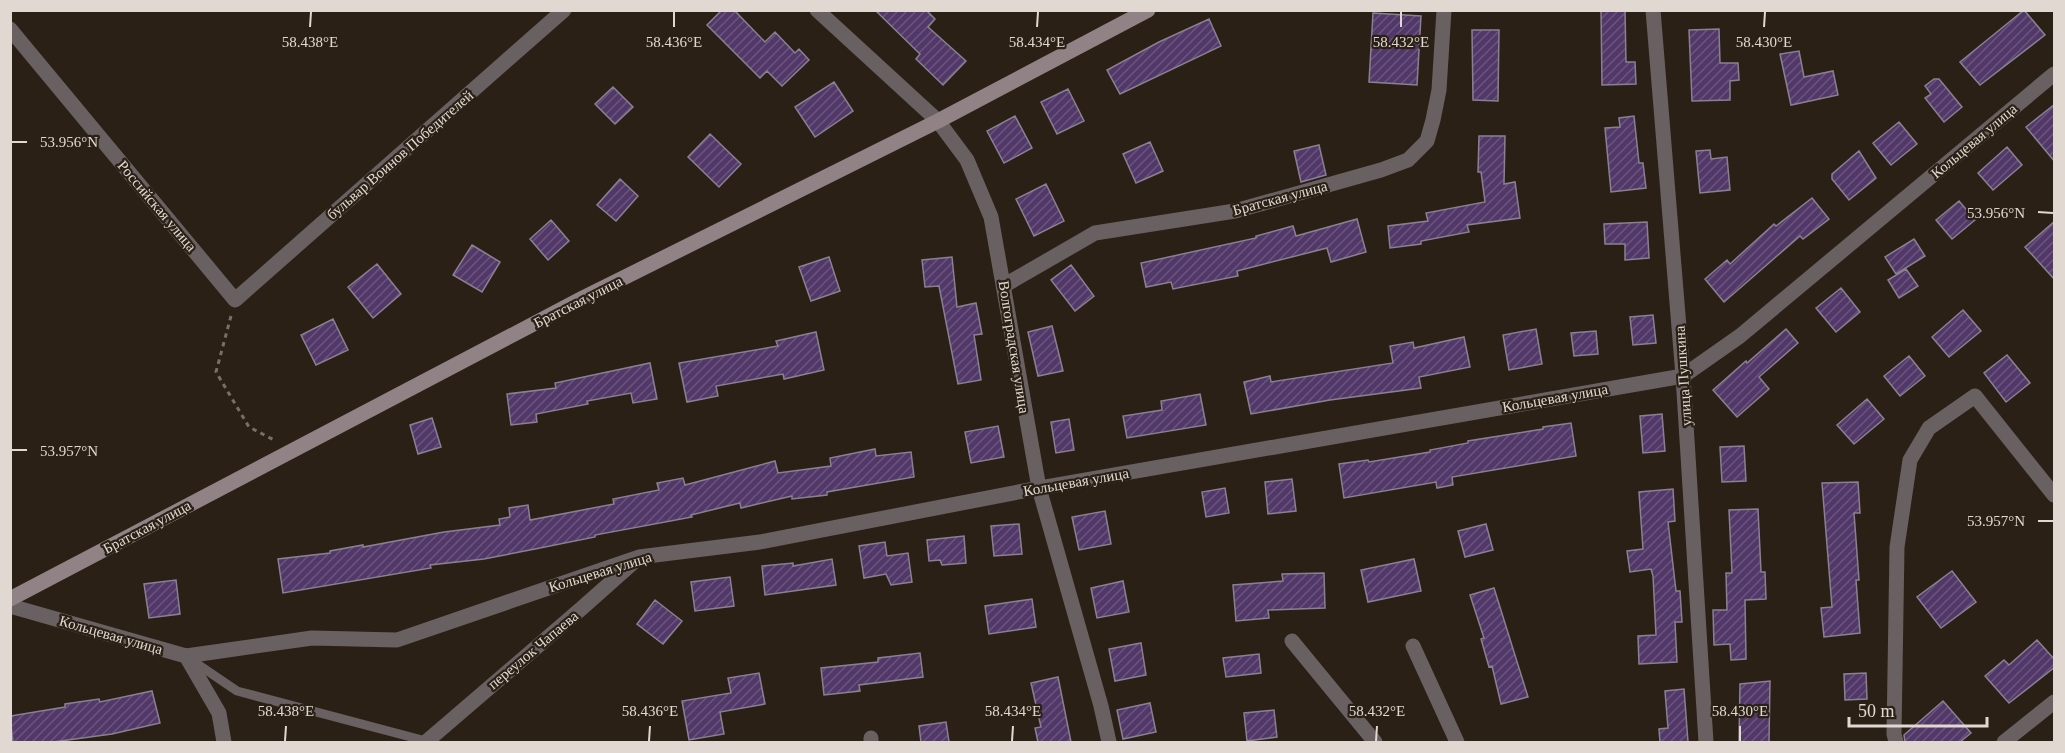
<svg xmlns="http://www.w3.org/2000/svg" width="2065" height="753" viewBox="0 0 2065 753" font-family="Georgia,serif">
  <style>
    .building { fill: url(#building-hatch); stroke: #898192; stroke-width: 1.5 }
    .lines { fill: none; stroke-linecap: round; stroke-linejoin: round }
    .path { stroke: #786f65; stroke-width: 3; stroke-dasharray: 4.5 4.5; stroke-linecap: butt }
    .service { stroke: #696061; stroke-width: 9 }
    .minor { stroke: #696061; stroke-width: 15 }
    .tertiary { stroke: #696061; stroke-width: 15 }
    .secondary { stroke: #918285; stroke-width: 15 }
    .ticks { fill: none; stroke: #e0d8d1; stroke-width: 2 }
    .labels { text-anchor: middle; stroke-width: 4.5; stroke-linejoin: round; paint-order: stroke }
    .street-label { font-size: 15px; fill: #e0d8d1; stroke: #2b2015 }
    .ticks-label { font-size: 15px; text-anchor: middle; fill: #e0d8d1; stroke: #2b2015; stroke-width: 4.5; stroke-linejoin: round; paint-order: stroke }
  </style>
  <defs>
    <pattern id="building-hatch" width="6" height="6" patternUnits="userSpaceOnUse" patternTransform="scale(1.5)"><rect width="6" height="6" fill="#523868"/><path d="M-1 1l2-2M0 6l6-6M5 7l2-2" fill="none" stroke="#6b547d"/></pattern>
  </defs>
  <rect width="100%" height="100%" fill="#2b2015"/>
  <path class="building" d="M 722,10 L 734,10 L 765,42 L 775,32 L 795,53 L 799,49 L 809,60 L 782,86 L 767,71 L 760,78 L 707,25 Z
    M 875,10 L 926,10 L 935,19 L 928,27 L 966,61 L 943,85 L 916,59 L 920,54 Z
    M 1601,10 L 1625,10 L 1626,62 L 1635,62 L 1636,84 L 1602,85 Z
    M 2024,10 L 2045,35 L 1980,85 L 1960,62 Z
    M 1373,13 L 1421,16 L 1417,85 L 1369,82 Z
    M 1209,19 L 1221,46 L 1120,94 L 1107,70 L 1159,42 Z
    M 1719,29 L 1720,63 L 1738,63 L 1739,80 L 1730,81 L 1730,100 L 1692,101 L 1689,30 Z
    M 1472,30 L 1499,30 L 1498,101 L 1473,100 Z
    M 1799,51 L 1804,77 L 1833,71 L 1838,95 L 1791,105 L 1780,54 Z
    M 1934,79 L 1939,79 L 1962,107 L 1944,122 L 1925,98 L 1931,94 L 1925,86 Z
    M 834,82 L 853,111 L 815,137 L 795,107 Z
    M 613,87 L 633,107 L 615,124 L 595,104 Z
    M 1068,89 L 1084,121 L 1057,134 L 1041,102 Z
    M 2055,104 L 2055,162 L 2026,127 Z
    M 1015,116 L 1032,148 L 1004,163 L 987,131 Z
    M 1634,116 L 1639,163 L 1643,163 L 1646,188 L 1611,192 L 1605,128 L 1620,127 L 1619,118 Z
    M 1899,122 L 1917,144 L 1891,165 L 1873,143 Z
    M 710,134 L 741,164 L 719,187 L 688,157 Z
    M 1479,136 L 1505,136 L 1504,184 L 1515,182 L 1520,218 L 1467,225 L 1469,232 L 1421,241 L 1421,244 L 1390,248 L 1388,226 L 1428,221 L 1426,213 L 1485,202 L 1481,172 L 1478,172 Z
    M 1150,142 L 1163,171 L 1136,183 L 1123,154 Z
    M 1319,145 L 1326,175 L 1301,182 L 1294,151 Z
    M 2007,147 L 2022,165 L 1993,190 L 1978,173 Z
    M 1710,150 L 1711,159 L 1727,157 L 1730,190 L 1700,193 L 1696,151 Z
    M 1859,151 L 1876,178 L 1849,200 L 1832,179 L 1832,174 Z
    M 620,179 L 638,196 L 616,221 L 597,205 Z
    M 1046,184 L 1064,221 L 1034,236 L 1016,199 Z
    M 1812,198 L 1829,219 L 1803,239 L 1800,236 L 1724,302 L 1705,279 L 1727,260 L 1730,264 L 1774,224 L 1776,226 Z
    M 1959,201 L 1975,220 L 1952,239 L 1936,220 Z
    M 1357,219 L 1366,252 L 1331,262 L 1327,248 L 1237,271 L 1238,276 L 1173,289 L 1171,282 L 1146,287 L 1141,263 L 1256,238 L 1256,236 L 1293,226 L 1296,236 Z
    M 551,220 L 569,241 L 548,260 L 530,239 Z
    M 2055,221 L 2055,280 L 2025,247 Z
    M 1647,222 L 1649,258 L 1625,260 L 1625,244 L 1605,244 L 1604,224 Z
    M 1914,239 L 1925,256 L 1896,274 L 1885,257 Z
    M 472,245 L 500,262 L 482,292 L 453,275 Z
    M 829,257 L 840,291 L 811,301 L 799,267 Z
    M 952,257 L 957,307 L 976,303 L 982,334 L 974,335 L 981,380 L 958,384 L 939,286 L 925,287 L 922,260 Z
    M 377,264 L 401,294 L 373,318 L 348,287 Z
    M 1071,265 L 1094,296 L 1075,311 L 1051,280 Z
    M 1906,269 L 1918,286 L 1899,298 L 1888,280 Z
    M 1841,288 L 1860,312 L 1836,332 L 1816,308 Z
    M 1963,310 L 1981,331 L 1949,357 L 1932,337 Z
    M 1653,315 L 1656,343 L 1633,345 L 1630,317 Z
    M 333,319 L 348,350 L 316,365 L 301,335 Z
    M 1052,326 L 1063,371 L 1038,376 L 1028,332 Z
    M 1536,329 L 1542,364 L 1509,370 L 1503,335 Z
    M 1786,329 L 1798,343 L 1759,377 L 1769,389 L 1737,417 L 1713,390 L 1746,361 L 1747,363 Z
    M 1596,331 L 1598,354 L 1574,356 L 1571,333 Z
    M 816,332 L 824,370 L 784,379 L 783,374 L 716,386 L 718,396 L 687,402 L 679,363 L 778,346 L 776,341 Z
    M 1464,337 L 1470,367 L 1419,377 L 1421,388 L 1330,400 L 1251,414 L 1244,382 L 1270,376 L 1271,382 L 1393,363 L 1390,346 L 1413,342 L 1414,348 Z
    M 2007,355 L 2030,383 L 2006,402 L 1984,373 Z
    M 1909,356 L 1925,376 L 1900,396 L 1884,376 Z
    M 650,363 L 657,399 L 633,403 L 631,393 L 587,401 L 588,404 L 536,414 L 537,422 L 511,425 L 507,394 L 556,388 L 555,383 Z
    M 1200,394 L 1206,425 L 1127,438 L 1123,416 L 1162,410 L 1161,401 Z
    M 1867,399 L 1884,419 L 1854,444 L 1837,425 Z
    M 1662,414 L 1665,451 L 1643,453 L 1640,416 Z
    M 432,418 L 441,447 L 418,454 L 410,425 Z
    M 1069,419 L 1074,450 L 1056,453 L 1051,422 Z
    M 1571,423 L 1576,456 L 1452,477 L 1453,485 L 1437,488 L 1436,482 L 1344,498 L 1339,464 L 1368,460 L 1369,462 L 1430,452 L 1430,450 L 1468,443 L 1468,441 L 1543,429 L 1543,427 Z
    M 998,426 L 1004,457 L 971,463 L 965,432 Z
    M 1744,446 L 1746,481 L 1722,482 L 1720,447 Z
    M 875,449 L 876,456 L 911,452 L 914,477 L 827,492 L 827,495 L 792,499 L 792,496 L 741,508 L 740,503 L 691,515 L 692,517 L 595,535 L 595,537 L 535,549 L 484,559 L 430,565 L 431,568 L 283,593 L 278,559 L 330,553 L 330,551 L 363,545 L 363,547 L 444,532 L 500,525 L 499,519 L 510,517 L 509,508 L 528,505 L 530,520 L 614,504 L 613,499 L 659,490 L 657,483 L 683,478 L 685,485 L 775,461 L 778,473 L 831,466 L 830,458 Z
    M 1292,479 L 1296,511 L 1268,514 L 1265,482 Z
    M 1858,482 L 1860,513 L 1854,513 L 1859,580 L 1856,580 L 1860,633 L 1824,637 L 1821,608 L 1832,607 L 1822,483 Z
    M 1225,488 L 1229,513 L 1206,517 L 1202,492 Z
    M 1673,489 L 1675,521 L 1668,522 L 1676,591 L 1680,591 L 1682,622 L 1675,622 L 1677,662 L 1639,664 L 1638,636 L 1656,635 L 1653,576 L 1651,569 L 1630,572 L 1627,551 L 1643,549 L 1639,492 Z
    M 1758,509 L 1761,572 L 1765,572 L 1766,599 L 1745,600 L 1746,659 L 1731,660 L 1730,644 L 1714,645 L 1713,610 L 1727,610 L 1726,573 L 1732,573 L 1729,510 Z
    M 1105,511 L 1111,544 L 1079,550 L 1072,517 Z
    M 1019,524 L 1022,554 L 994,556 L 991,526 Z
    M 1486,524 L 1493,550 L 1465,557 L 1458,531 Z
    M 964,536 L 966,563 L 942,565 L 940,560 L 929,561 L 927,540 Z
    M 885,542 L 887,556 L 908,553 L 912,582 L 891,585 L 886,574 L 864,578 L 859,546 Z
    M 832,559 L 836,585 L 765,595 L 762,566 L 793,563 L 793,566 Z
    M 1414,559 L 1421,591 L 1368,602 L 1361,570 Z
    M 1952,571 L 1976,602 L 1941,628 L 1917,597 Z
    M 1324,573 L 1325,608 L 1268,610 L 1269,618 L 1236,621 L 1233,585 L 1283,581 L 1282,574 Z
    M 730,577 L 734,606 L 695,611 L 691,582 Z
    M 176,580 L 180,614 L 149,618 L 144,584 Z
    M 1123,581 L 1129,612 L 1097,618 L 1091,588 Z
    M 1494,588 L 1528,697 L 1501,704 L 1492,666 L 1489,667 L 1481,639 L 1484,638 L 1470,595 Z
    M 1032,599 L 1036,627 L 989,634 L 985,606 Z
    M 655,600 L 682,621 L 663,644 L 637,624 Z
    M 2037,640 L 2055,660 L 2055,667 L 2009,703 L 1985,676 L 2004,660 L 2009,665 Z
    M 1141,643 L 1146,675 L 1115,681 L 1109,649 Z
    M 920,653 L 923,677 L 859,685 L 860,691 L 824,695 L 821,668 L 878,662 L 878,658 Z
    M 1259,654 L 1261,673 L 1226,677 L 1223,658 Z
    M 759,673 L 765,704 L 720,712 L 724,734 L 689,740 L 682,701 L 731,693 L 728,678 Z
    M 1866,673 L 1867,699 L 1845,700 L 1844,674 Z
    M 1058,677 L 1071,742 L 1038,742 L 1035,728 L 1041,727 L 1031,683 Z
    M 1770,681 L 1769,742 L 1739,742 L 1740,684 Z
    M 1684,689 L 1688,742 L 1660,742 L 1659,729 L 1668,728 L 1665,691 Z
    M 152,691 L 160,723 L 112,734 L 53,742 L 13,742 L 10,716 L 65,707 L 65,704 L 99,699 L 100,702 Z
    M 1943,701 L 1971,733 L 1960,742 L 1905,742 L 1904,735 Z
    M 1150,703 L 1156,732 L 1123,739 L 1117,710 Z
    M 1274,710 L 1277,737 L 1247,741 L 1244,713 Z
    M 946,722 L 949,742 L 921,742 L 919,726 Z"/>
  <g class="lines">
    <path class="path" d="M 231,316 L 216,372 L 249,427 L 276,441"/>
    <path class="service" d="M 190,659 L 237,691 L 426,741"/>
    <path class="minor" d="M 817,10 L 938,121 L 967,160 L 991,217 L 1039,488 L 1101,706 L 1109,742
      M 10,29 L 235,300 L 564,10
      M 1005,285 L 1095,233 L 1235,211 L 1381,170 L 1408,160 L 1427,141 L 1433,120 L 1439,90 L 1444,10
      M 10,606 L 186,656 L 312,638 L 397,640 L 639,557 L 760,542 L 1039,488 L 1683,376 L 1740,336 L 2054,74
      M 1292,641 L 1375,742
      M 1413,646 L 1457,742
      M 186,656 L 219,713 L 224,742
      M 426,742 L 582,608 L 635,561
      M 871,742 L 871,738
      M 1896,742 L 1894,734 L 1897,547 L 1910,460 L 1929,428 L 1975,396 L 2054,495
      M 2004,742 L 2054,702"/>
    <path class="tertiary" d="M 1653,10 L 1683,376 L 1706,742"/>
    <path class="secondary" d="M 10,599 L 581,299 L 938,121 L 1148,10"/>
  </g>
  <path class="ticks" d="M 310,27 L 311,12M 674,27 L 674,12M 1037,27 L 1038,12M 1401,27 L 1401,12M 1764,27 L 1765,12M 12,142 L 27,142M 2038,212 L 2053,213M 12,450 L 27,450M 2038,521 L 2053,521M 285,741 L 286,726M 649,741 L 650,726M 1012,741 L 1013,726M 1376,741 L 1377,726M 1740,741 L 1740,726"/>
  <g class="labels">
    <g class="street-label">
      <text transform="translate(1974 141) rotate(-40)" y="5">Кольцевая улица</text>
      <text transform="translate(400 155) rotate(-41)" y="5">бульвар Воинов Победителей</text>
      <text transform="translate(1280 198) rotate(-15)" y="5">Братская улица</text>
      <text transform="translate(157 206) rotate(50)" y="5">Российская улица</text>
      <text transform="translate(578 302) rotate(-27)" y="5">Братская улица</text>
      <text transform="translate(1014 347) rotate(81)" y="5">Волгоградская улица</text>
      <text transform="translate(1683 376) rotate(-94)" y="5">улица Пушкина</text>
      <text transform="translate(1555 398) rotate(-10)" y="5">Кольцевая улица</text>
      <text transform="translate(1076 482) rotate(-10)" y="5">Кольцевая улица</text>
      <text transform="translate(147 527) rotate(-28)" y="5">Братская улица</text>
      <text transform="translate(600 572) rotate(-17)" y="5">Кольцевая улица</text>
      <text transform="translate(111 635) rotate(16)" y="5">Кольцевая улица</text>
      <text transform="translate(533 650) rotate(-40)" y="5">переулок Чапаева</text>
    </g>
  </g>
  <g class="ticks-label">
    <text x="310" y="47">58.438°E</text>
    <text x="674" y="47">58.436°E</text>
    <text x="1037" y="47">58.434°E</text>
    <text x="1401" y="47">58.432°E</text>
    <text x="1764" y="47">58.430°E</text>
    <text x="69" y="147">53.956°N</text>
    <text x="1996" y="218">53.956°N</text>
    <text x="69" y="456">53.957°N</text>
    <text x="1996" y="526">53.957°N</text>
    <text x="286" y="716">58.438°E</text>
    <text x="650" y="716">58.436°E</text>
    <text x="1013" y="716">58.434°E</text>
    <text x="1377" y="716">58.432°E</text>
    <text x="1740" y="716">58.430°E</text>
  </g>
  <rect width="2065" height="753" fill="none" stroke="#e0d8d1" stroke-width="24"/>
  <path d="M1849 717v9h138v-9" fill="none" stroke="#e0d8d1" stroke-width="3"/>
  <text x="1858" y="717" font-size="18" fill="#e0d8d1" stroke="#2b2015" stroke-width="4.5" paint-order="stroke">50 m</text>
</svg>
